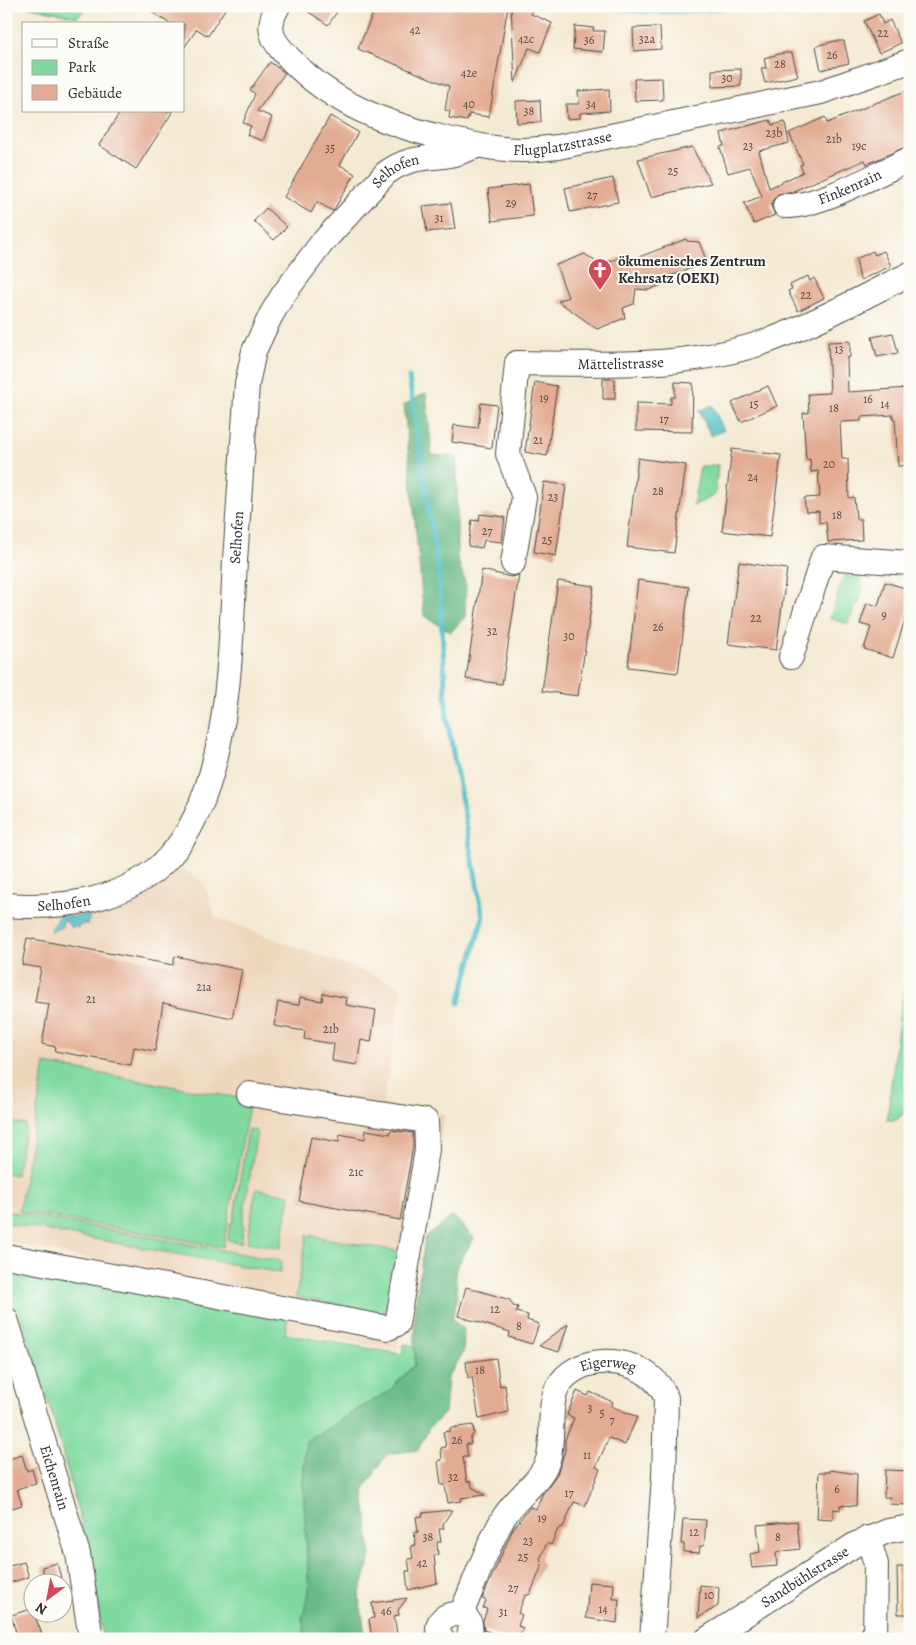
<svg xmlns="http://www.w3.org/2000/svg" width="916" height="1645" viewBox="0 0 916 1645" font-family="Alegreya,serif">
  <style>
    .built { fill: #eed6bb }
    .green { fill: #80daa0; stroke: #568266 }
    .forest { fill: #68ba86; stroke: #4a7258 }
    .water { fill: #54c1c9; stroke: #40767a }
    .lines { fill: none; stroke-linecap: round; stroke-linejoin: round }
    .stream { stroke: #54c1c9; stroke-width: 5 }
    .building { fill: #e3ab92 }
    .minor-casing { stroke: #494844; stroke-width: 26 }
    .minor { stroke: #fff; stroke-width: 24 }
    .labels { text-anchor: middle; stroke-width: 4; stroke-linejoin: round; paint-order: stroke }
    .number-label { font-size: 12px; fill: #594b45 }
    .street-label { font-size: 15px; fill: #2b2b2b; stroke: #fdfcf7 }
    .poi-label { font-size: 15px; font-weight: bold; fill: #2b2b2b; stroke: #fdfcf7; text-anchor: start }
  </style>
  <rect width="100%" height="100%" fill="#fdfcf7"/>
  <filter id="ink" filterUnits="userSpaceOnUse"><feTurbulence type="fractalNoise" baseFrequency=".02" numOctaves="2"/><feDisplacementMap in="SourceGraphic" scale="10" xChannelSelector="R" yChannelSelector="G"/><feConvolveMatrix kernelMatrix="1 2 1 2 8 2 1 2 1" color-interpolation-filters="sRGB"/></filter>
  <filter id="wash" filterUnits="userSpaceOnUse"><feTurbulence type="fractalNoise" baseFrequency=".0096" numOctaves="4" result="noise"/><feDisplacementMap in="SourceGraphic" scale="20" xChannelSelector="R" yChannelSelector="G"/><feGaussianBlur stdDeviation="1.12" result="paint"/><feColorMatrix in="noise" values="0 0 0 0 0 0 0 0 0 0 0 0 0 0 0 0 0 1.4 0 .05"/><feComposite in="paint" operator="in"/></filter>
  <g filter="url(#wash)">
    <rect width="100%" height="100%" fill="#f4ead3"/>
    <path class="built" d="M 179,865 L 205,884 L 215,917 L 402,986 L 383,1104 L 445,1114 L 397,1349 L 282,1331 L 286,1299 L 6,1242 L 6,912 L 104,904 Z"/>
    <path class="green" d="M 26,6 L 90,6 L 77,17 Z
      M 718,465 L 715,495 L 693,506 L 700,466 Z
      M 844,576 L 860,578 C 870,592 851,610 848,624 L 830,618 Z
      M 910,964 L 910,1109 L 896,1120 L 887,1120 L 899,1018 Z
      M 45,1064 L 250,1100 L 223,1247 L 19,1211 Z
      M 6,1121 L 26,1125 L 16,1175 L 6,1173 Z
      M 248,1129 L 257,1131 L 242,1225 L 244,1226 L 241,1243 L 228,1240 L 230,1223 L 233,1223 Z
      M 256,1189 L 290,1195 L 281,1248 L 247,1242 Z
      M 6,1211 L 282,1261 L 280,1273 L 6,1223 Z
      M 307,1235 L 403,1252 L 391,1315 L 296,1297 Z
      M 27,1271 L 288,1316 L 285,1334 L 402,1354 L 404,1344 L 415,1346 L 415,1364 L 389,1391 L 306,1441 L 303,1480 L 309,1593 L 302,1619 L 306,1639 L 103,1639 L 92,1564 L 53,1417 L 26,1332 L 9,1290 L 7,1277 Z"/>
    <path class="forest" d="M 426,393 L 432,455 L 457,457 L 457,557 L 466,585 L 465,617 L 451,632 L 424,616 L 404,405 Z
      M 453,1216 L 474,1238 L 455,1270 L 457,1298 L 452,1319 L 464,1329 L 463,1353 L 448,1377 L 445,1413 L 429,1428 L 418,1450 L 387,1454 L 364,1489 L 371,1556 L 359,1596 L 366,1639 L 306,1639 L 302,1619 L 309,1593 L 303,1480 L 306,1441 L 389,1391 L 415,1365 L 415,1308 L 425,1238 Z"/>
    <path class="water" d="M 712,405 L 724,430 L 711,436 L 699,411 Z
      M 60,914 L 71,917 L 87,915 L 90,917 L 87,924 L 80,925 L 78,928 L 74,926 L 71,928 L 66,920 L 62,922 L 62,927 L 51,932 L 50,929 Z"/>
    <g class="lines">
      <path class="stream" d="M 612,6 C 635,16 713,9 740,6
        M 409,377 L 439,577 L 447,719 L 483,917 L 459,1003"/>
    </g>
    <g id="blocks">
      <path class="building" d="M 143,6 L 227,6 L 208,36 L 197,29 L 184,48 L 184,24 L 170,24 Z
        M 300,6 L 341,6 L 328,25 Z
        M 376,6 L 508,6 L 489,117 L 469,114 L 467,121 L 449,118 L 450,111 L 445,110 L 449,86 L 358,49 Z
        M 511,6 L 534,6 L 531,14 L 552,23 L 540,52 L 529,48 L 515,83 Z
        M 879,14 L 883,24 L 890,20 L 901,43 L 879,53 L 864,21 Z
        M 575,26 L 594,28 L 593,31 L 605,31 L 603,52 L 573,49 Z
        M 660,27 L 661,49 L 634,51 L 633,28 Z
        M 835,41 L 844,41 L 849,63 L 821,70 L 816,46 Z
        M 783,53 L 792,53 L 798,76 L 765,83 L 761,68 L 766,68 L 764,58 Z
        M 270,62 L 285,73 L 257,111 L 272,117 L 263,141 L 247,135 L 251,126 L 243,123 L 255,94 L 250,90 Z
        M 741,69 L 741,86 L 712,87 L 712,70 Z
        M 662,78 L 663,100 L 635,101 L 634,79 Z
        M 609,89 L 610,111 L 580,113 L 580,118 L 567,119 L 566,104 L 579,104 L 578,91 Z
        M 910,89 L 910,145 L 867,164 L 865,160 L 791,192 L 778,194 L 773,200 L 771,206 L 775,215 L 754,224 L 744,203 L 762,196 L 750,167 L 728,173 L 720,147 L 724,146 L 721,133 L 770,120 L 772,125 L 785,122 L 789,143 L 759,151 L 769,188 L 803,172 L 800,165 L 803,164 L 789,133 L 825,117 L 827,123 Z
        M 540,100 L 541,122 L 517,123 L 516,101 Z
        M 121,111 L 173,111 L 136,169 L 99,145 Z
        M 330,116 L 358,132 L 340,165 L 355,174 L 333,211 L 317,202 L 311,213 L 284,197 Z
        M 692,147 L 711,183 L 651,197 L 638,159 Z
        M 613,178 L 618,202 L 570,212 L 565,188 Z
        M 529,184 L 533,216 L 492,221 L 488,189 Z
        M 451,203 L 455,229 L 427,232 L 423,206 Z
        M 266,208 L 287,227 L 274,240 L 254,221 Z
        M 686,239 L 687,241 L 699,242 L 707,262 L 660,280 L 661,285 L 648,290 L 636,289 L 634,304 L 623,308 L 625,318 L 597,329 L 558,301 L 568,297 L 556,265 L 585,254 L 600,265 L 624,256 L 626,262 Z
        M 873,251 L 875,255 L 884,251 L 891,266 L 860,280 L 856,259 Z
        M 808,276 L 810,281 L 814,278 L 824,298 L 798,311 L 788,291 L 792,289 L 790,285 Z
        M 893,333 L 898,353 L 877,357 L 872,337 Z
        M 850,341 L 850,357 L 847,358 L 848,392 L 910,388 L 910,465 L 898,466 L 895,419 L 893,419 L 893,415 L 861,417 L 861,421 L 840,422 L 842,459 L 848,459 L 849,498 L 854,497 L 856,519 L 861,519 L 862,540 L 828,542 L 826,522 L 819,523 L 819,511 L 806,512 L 804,498 L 820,497 L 818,471 L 811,472 L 810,459 L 806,460 L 803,413 L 809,413 L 808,394 L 830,393 L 828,342 Z
        M 603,379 L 615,379 L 615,399 L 603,399 Z
        M 535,382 L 557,386 L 547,456 L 525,452 Z
        M 675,382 L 693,383 L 692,432 L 636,431 L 636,403 L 671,404 L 671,397 L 675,397 Z
        M 768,386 L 777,406 L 741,422 L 732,403 Z
        M 481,403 L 497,405 L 492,448 L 452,442 L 454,425 L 478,428 Z
        M 732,449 L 781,455 L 770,537 L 722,531 Z
        M 638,458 L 686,465 L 674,553 L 627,547 Z
        M 544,482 L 566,485 L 556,556 L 534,552 Z
        M 480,514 L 505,517 L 502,542 L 484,540 L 482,548 L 468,546 L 472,520 L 479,521 Z
        M 739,562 L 787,569 L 776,650 L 728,644 Z
        M 482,570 L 511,577 L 519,575 L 502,684 L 466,679 Z
        M 638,580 L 689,587 L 678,673 L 628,667 Z
        M 558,581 L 594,586 L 578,696 L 542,691 Z
        M 885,582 L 905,588 L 904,590 L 910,592 L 910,603 L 893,658 L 864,649 L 871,627 L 860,624 L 867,603 L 878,606 Z
        M 27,938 L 173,965 L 175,956 L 242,970 L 232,1018 L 163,1003 L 155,1051 L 134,1047 L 131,1065 L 55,1051 L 56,1047 L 42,1044 L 49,1004 L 35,1002 L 41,968 L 22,965 Z
        M 323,993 L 347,998 L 346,1005 L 376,1010 L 371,1042 L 361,1040 L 357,1065 L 332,1061 L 334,1044 L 304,1039 L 305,1031 L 274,1026 L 278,1002 L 299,1005 L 300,997 L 322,1001 Z
        M 366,1130 L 390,1134 L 391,1130 L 413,1133 L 413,1146 L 400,1220 L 299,1201 L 311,1137 L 339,1142 L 340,1134 L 365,1139 Z
        M 466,1287 L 510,1300 L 513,1306 L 518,1307 L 516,1312 L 528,1315 L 527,1320 L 539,1324 L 532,1344 L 509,1337 L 510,1332 L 458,1316 Z
        M 568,1324 L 559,1352 L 539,1346 Z
        M 496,1358 L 500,1386 L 505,1385 L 508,1412 L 479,1419 L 472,1377 L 468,1378 L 466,1362 Z
        M 577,1391 L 588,1396 L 590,1392 L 613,1402 L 611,1406 L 637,1417 L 625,1445 L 609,1438 L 596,1467 L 600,1469 L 585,1506 L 574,1502 L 563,1527 L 558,1529 L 551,1545 L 547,1543 L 540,1559 L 542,1565 L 534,1585 L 530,1594 L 525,1596 L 518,1613 L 522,1615 L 518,1626 L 523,1628 L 518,1639 L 500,1636 L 484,1630 L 483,1621 L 487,1609 L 483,1608 L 486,1600 L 482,1599 L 513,1529 L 530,1507 L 536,1509 L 543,1493 L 557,1474 L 565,1451 L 565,1440 L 574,1418 L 567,1415 Z
        M 473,1425 L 474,1433 L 470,1439 L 471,1444 L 466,1444 L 468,1457 L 463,1457 L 467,1482 L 471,1481 L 472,1487 L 485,1495 L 461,1498 L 462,1501 L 448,1503 L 445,1485 L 441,1485 L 438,1461 L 442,1460 L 441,1448 L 446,1447 L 443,1432 L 450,1431 L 450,1428 Z
        M 22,1455 L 27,1471 L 32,1469 L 36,1483 L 17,1489 L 22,1505 L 6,1510 L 6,1460 Z
        M 830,1470 L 857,1474 L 856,1506 L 840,1505 L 840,1510 L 833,1509 L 833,1520 L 817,1519 L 819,1472 L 830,1472 Z
        M 885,1470 L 910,1471 L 910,1498 L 907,1498 L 907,1505 L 889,1504 L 890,1497 L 884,1497 Z
        M 452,1510 L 443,1524 L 444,1529 L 439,1529 L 441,1542 L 437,1542 L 438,1555 L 434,1555 L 437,1583 L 408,1590 L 406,1571 L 410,1571 L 408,1559 L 413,1558 L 411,1546 L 416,1545 L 414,1533 L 418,1532 L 416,1517 L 423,1516 L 422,1513 Z
        M 683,1519 L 706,1520 L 704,1546 L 700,1546 L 699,1553 L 684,1552 L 684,1544 L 681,1544 Z
        M 797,1521 L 800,1549 L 776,1552 L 777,1566 L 752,1568 L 750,1554 L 760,1552 L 757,1525 Z
        M 24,1562 L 29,1577 L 6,1584 L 6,1567 Z
        M 57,1563 L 61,1578 L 46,1582 L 42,1567 Z
        M 897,1567 L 910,1567 L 910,1614 L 898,1614 Z
        M 589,1582 L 614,1584 L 613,1599 L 619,1599 L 617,1623 L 586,1618 Z
        M 700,1585 L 719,1587 L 718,1606 L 698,1618 Z
        M 407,1598 L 398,1610 L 399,1615 L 394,1616 L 398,1639 L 372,1639 L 369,1619 L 374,1618 L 372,1603 Z
        M 32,1609 L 42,1634 L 28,1639 L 18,1639 L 11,1615 Z"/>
    </g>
  </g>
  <g filter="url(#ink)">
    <use href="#blocks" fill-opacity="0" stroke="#494844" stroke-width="1"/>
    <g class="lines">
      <g class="minor-casing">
        <g id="minor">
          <path id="s1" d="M 278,6 C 263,31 275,44 293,62 C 335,105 387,124 444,138 C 470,144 497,150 523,150 C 535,150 546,148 558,147 L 821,92 L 910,61"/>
          <path id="s2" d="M 785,206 C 816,208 879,173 910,159"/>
          <path id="s3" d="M 513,563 L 524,497 L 508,454 L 517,363 C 607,364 699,370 783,335 C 826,318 868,294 910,274"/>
          <path d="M 791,657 L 823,557 L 910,563"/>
          <path id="s4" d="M 6,905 C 62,909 128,901 168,858 C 231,791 230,649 235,561 C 239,502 243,443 247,384 L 254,351 L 271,315 L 283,295 L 321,244 L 386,173 C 410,155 427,160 454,154 C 462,152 470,148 477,146"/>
          <path d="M 6,1256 L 388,1328 L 397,1324 L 427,1150 L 426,1121 L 249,1094"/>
          <path id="s5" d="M 6,1319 L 78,1554 L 91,1639"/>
          <path d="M 868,1538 L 876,1564 L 875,1639"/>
          <path id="s6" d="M 461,1614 C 475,1583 486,1547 504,1517 C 517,1496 540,1483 548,1460 C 555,1437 546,1400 561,1382 C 587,1348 652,1359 666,1398 L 664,1477 L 652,1639"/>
          <path d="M 442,1639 C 423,1610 483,1602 468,1639"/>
          <path id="s7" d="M 707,1639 L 856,1544 L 888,1531 L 910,1527"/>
        </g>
      </g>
      <use href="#minor" class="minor"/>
    </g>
  </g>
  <defs>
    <g id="church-pin" transform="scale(1.25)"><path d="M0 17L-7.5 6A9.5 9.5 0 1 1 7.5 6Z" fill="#d1495b" stroke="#fdfcf7"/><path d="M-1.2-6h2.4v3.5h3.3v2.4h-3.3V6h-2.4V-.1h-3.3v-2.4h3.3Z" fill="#fff"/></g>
  </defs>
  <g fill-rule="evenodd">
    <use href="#church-pin" x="600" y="270"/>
  </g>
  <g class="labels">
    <g class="number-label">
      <text x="415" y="34">42</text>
      <text x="883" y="37">22</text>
      <text x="526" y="43">42c</text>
      <text x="647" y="43">32a</text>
      <text x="589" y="44">36</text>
      <text x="832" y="59">26</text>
      <text x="780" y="68">28</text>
      <text x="469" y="77">42e</text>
      <text x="727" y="82">30</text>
      <text x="469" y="108">40</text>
      <text x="591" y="108">34</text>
      <text x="529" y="115">38</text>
      <text x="774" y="137">23b</text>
      <text x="834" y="143">21b</text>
      <text x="748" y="150">23</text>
      <text x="859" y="150">19c</text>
      <text x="330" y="152">35</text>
      <text x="673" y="175">25</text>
      <text x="592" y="199">27</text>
      <text x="511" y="207">29</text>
      <text x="439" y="222">31</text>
      <text x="806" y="299">22</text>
      <text x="839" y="353">13</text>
      <text x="544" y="402">19</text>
      <text x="868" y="403">16</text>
      <text x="754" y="408">15</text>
      <text x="885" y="408">14</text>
      <text x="834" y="412">18</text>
      <text x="664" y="423">17</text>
      <text x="538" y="444">21</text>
      <text x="829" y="468">20</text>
      <text x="753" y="481">24</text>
      <text x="658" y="495">28</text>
      <text x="553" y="501">23</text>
      <text x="837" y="519">18</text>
      <text x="487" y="535">27</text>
      <text x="547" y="544">25</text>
      <text x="884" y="619">9</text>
      <text x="756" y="622">22</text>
      <text x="658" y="631">26</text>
      <text x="492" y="635">32</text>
      <text x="569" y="640">30</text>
      <text x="204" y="991">21a</text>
      <text x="91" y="1003">21</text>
      <text x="331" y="1033">21b</text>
      <text x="356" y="1176">21c</text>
      <text x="495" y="1313">12</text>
      <text x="519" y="1330">8</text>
      <text x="480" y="1374">18</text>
      <text x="590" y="1412">3</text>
      <text x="602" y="1417">5</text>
      <text x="612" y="1424">7</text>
      <text x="457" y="1444">26</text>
      <text x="587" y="1459">11</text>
      <text x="453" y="1481">32</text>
      <text x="837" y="1493">6</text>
      <text x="569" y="1497">17</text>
      <text x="542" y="1522">19</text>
      <text x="694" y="1536">12</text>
      <text x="428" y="1541">38</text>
      <text x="778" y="1541">8</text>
      <text x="528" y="1545">23</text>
      <text x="523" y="1561">25</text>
      <text x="422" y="1567">42</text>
      <text x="513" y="1592">27</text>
      <text x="709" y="1599">10</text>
      <text x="603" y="1613">14</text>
      <text x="386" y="1615">46</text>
      <text x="503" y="1616">31</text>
    </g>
    <g class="street-label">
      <text dy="5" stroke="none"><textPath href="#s1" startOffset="356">Flugplatzstrasse</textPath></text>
      <text dy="5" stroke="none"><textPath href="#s4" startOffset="928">Selhofen</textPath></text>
      <text dy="5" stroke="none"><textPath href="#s2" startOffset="68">Finkenrain</textPath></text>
      <text dy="5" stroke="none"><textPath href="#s3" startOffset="308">Mättelistrasse</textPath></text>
      <text dy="5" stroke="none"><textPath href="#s4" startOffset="508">Selhofen</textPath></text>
      <text dy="5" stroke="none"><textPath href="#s4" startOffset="58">Selhofen</textPath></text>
      <text dy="5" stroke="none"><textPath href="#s6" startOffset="312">Eigerweg</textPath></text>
      <text dy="5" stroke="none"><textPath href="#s5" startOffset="166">Eichenrain</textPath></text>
      <text dy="5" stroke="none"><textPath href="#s7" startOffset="116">Sandbühlstrasse</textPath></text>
    </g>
    <g class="poi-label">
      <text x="618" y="266">ökumenisches Zentrum<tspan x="618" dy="17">Kehrsatz (OEKI)</tspan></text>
    </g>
  </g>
  <rect width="916" height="1645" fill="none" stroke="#fdfcf7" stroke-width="25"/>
  <rect x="22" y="22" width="162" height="90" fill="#fdfcf7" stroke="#a9a8a5"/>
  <rect x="32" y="39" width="25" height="8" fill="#ffffff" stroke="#a9a8a5"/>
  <text x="68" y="48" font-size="15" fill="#2b2b2b">Straße</text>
  <rect x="32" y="60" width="25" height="15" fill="#80daa0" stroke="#a9a8a5"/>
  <text x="68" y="72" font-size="15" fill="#2b2b2b">Park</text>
  <rect x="32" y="85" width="25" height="15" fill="#e3ab92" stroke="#a9a8a5"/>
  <text x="68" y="98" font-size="15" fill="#2b2b2b">Gebäude</text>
  <g transform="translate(48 1598) rotate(212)"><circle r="24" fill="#fdfcf7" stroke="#a9a8a5"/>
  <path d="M0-4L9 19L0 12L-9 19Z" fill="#d1495b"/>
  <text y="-8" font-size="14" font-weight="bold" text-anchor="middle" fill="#2b2b2b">N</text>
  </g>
</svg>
